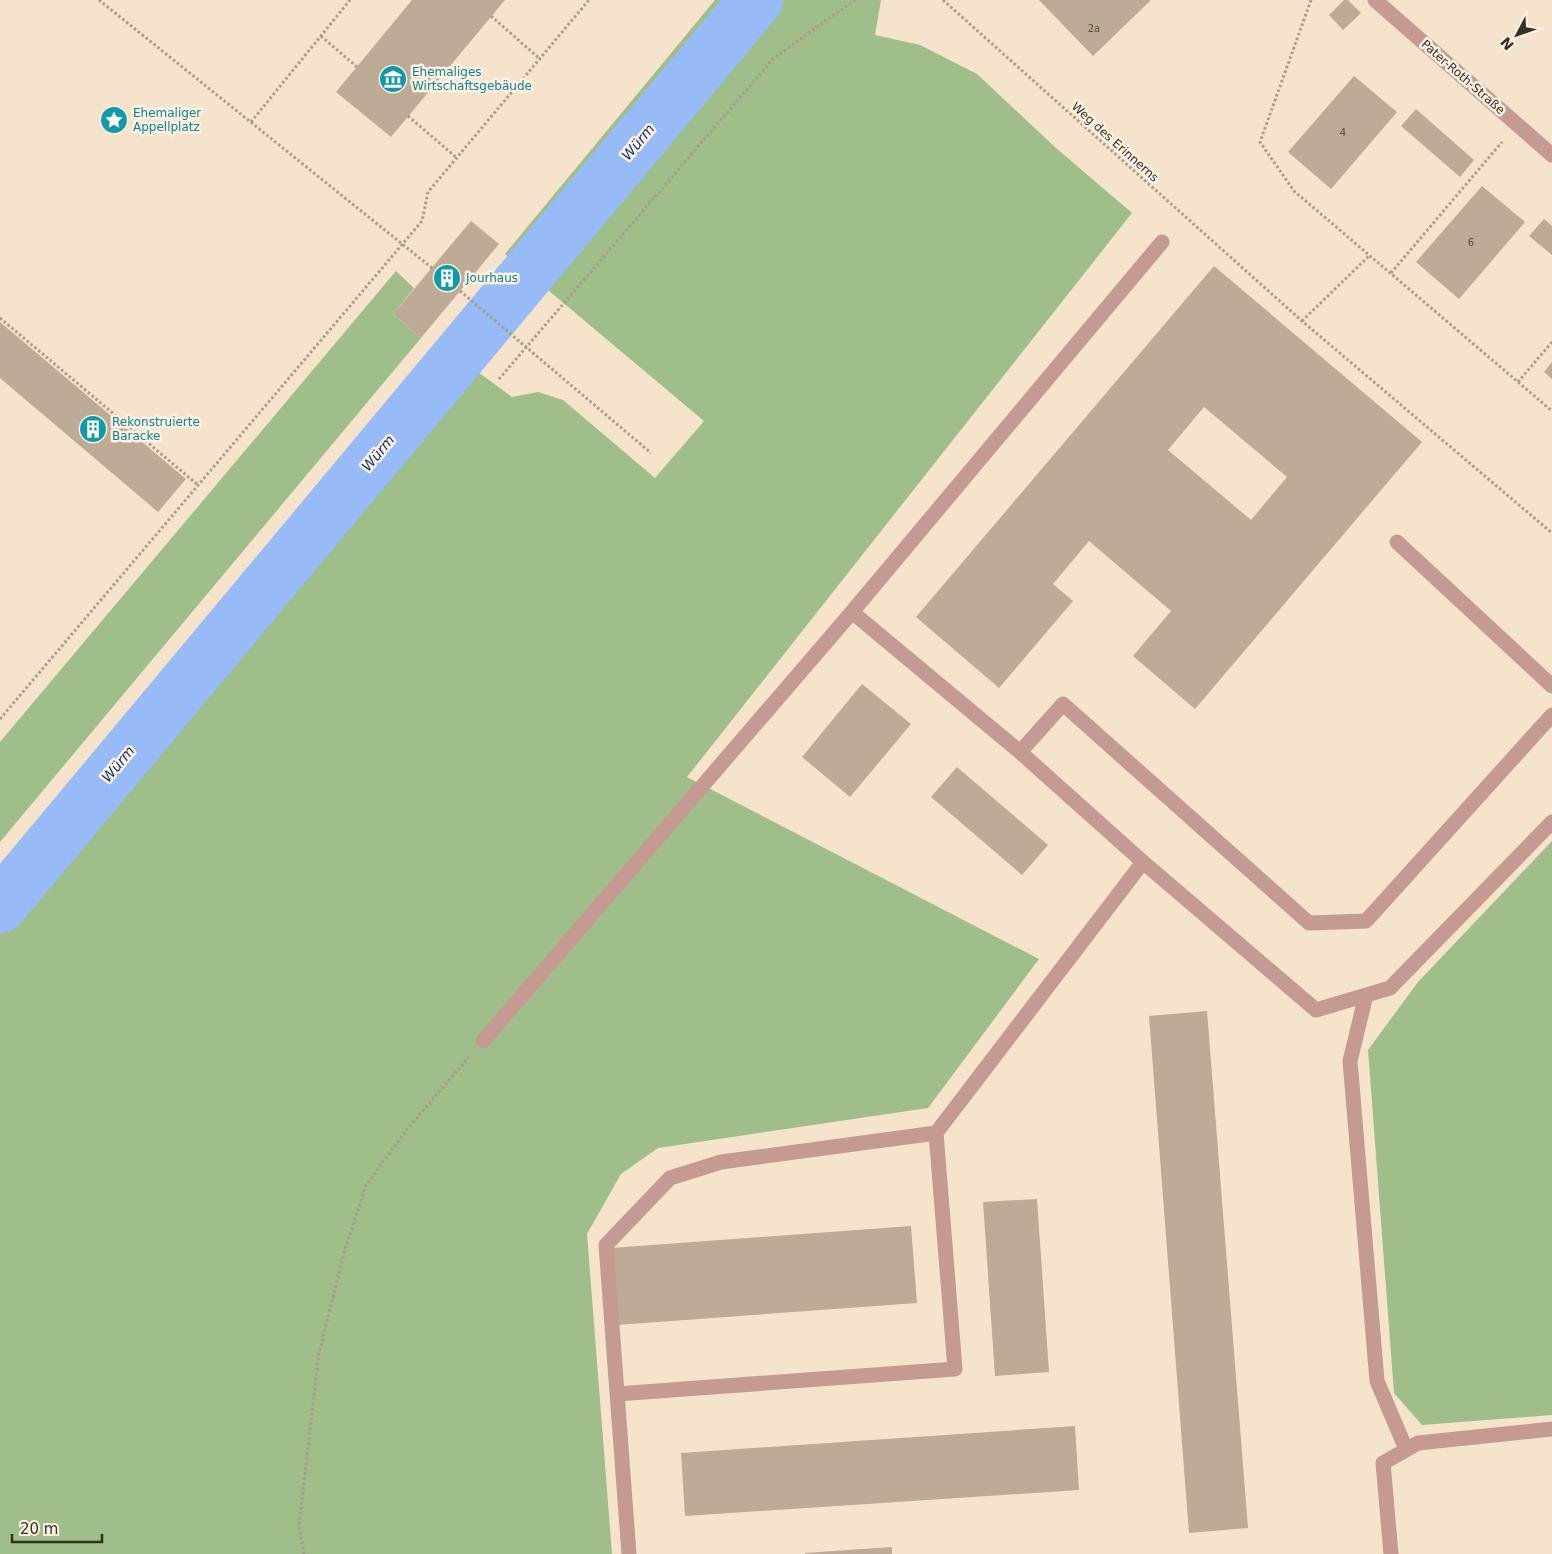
<svg xmlns="http://www.w3.org/2000/svg" width="1552" height="1554" viewBox="0 0 1552 1554" font-family="'DejaVu Sans',sans-serif">
  <style>
    .green { fill: #a0be8a }
    .lines { fill: none; stroke-linecap: round; stroke-linejoin: round }
    .river { stroke: #96bbf7; stroke-width: 54 }
    .building { fill: #beab95; fill-rule: evenodd }
    .path { stroke: #aa9c8a; stroke-width: 3; stroke-dasharray: 2.5 2.5; stroke-linecap: butt }
    .minor { stroke: #c59b91; stroke-width: 15 }
    .labels { text-anchor: middle; stroke-width: 5; stroke-linejoin: round; paint-order: stroke }
    .number-label { font-size: 10px; fill: #584e42 }
    .culture-label { font-size: 12px; fill: #0d838f; stroke: #fdf1e3; text-anchor: start }
    .street-label { font-size: 12px; fill: #362f26; stroke: #fdf1e3 }
    .water-label { font-size: 14px; font-style: italic; fill: #0e3575; stroke: #fdf1e3 }
  </style>
  <rect width="100%" height="100%" fill="#f6e3cb"/>
  <path class="green" d="M 715,0 L 881,0 L 875,35 L 920,45 L 977,74 L 1056,148 L 1132,213 L 687,777 L 1039,959 L 928,1108 L 658,1148 L 621,1174 L 587,1234 L 612,1554 L 0,1554 L 0,868 L 440,344 L 512,397 L 538,392 L 563,400 L 655,478 L 704,421 L 505,254 Z
    M 396,271 L 414,288 L 393,314 L 421,338 L 0,842 L 0,742 Z
    M 1552,841 L 1552,1415 L 1422,1425 L 1394,1393 L 1368,1050 L 1418,982 Z"/>
  <g class="lines">
    <path class="river" d="M 0,906 L 756,0"/>
  </g>
  <path class="building" d="M 412,0 L 505,0 L 391,137 L 336,92 Z
    M 1039,0 L 1151,0 L 1093,56 Z
    M 1344,0 L 1348,0 L 1361,13 L 1343,30 L 1329,15 Z
    M 1354,76 L 1397,112 L 1331,189 L 1288,152 Z
    M 1416,109 L 1474,160 L 1460,177 L 1401,126 Z
    M 1482,186 L 1525,222 L 1459,299 L 1416,262 Z
    M 1544,219 L 1552,226 L 1552,255 L 1529,236 Z
    M 471,221 L 499,244 L 421,338 L 393,314 Z
    M 1214,266 L 1422,442 L 1195,709 L 1133,656 L 1171,611 L 1089,541 L 1053,584 L 1073,601 L 999,688 L 916,617 ZM 1204,407 L 1287,477 L 1251,520 L 1168,450 Z
    M 0,322 L 186,479 L 158,512 L 0,378 Z
    M 1552,362 L 1552,379 L 1544,372 Z
    M 862,684 L 911,724 L 850,797 L 802,757 Z
    M 957,767 L 1048,845 L 1022,875 L 931,797 Z
    M 1207,1011 L 1248,1528 L 1189,1533 L 1149,1016 Z
    M 1037,1199 L 1049,1372 L 995,1376 L 983,1202 Z
    M 911,1226 L 917,1303 L 617,1325 L 611,1248 Z
    M 1075,1426 L 1079,1490 L 685,1516 L 681,1453 Z
    M 892,1547 L 892,1554 L 805,1554 L 805,1553 Z"/>
  <g class="lines">
    <path class="path" d="M 99,0 L 432,268
      M 943,0 L 1302,321 L 1552,533
      M 1311,0 L 1260,142 L 1294,191 L 1552,411
      M 491,16 L 540,59
      M 321,36 L 357,67
      M 408,116 L 457,158
      M 251,122 L 350,0
      M 1391,273 L 1502,142
      M 460,291 L 651,453
      M 0,318 L 198,485
      M 1302,321 L 1370,255
      M 499,379 L 773,59 L 855,0
      M 1518,382 L 1552,342
      M 0,719 L 422,221 L 428,192 L 589,0
      M 304,1554 L 299,1525 L 319,1353 L 345,1249 L 366,1185 L 408,1128 L 469,1057"/>
    <path class="minor" d="M 1375,0 L 1552,155
      M 1397,542 L 1552,686
      M 852,612 L 1020,752 L 1063,704 L 1309,923 L 1366,921 L 1552,715
      M 1020,752 L 1143,862 L 1316,1010 L 1390,988 L 1552,822
      M 1366,995 L 1350,1061 L 1377,1381 L 1406,1449
      M 483,1041 L 852,612 L 1162,242
      M 617,1394 L 955,1369 L 936,1133 L 1143,862
      M 629,1554 L 606,1245 L 670,1178 L 721,1162 L 936,1133
      M 1391,1554 L 1383,1463 L 1418,1443 L 1552,1429"/>
  </g>
  <defs>
    <g id="museum-disc" transform="scale(1.4375)"><circle r="9.5" fill="#0f9aa8" stroke="#fdf1e3"/><path d="M0-6L6-3V-2H-6V-3ZM-5-1h2V3h-2ZM-1-1h2V3h-2ZM3-1h2V3H3ZM-6 4H6V6H-6Z" fill="#fff"/></g>
    <g id="sight-disc" transform="scale(1.4375)"><circle r="9.5" fill="#0f9aa8" stroke="#fdf1e3"/><path d="M0-6L1.8-2.2L6-1.7L2.9 1.2L3.7 5.4L0 3.3L-3.7 5.4L-2.9 1.2L-6-1.7L-1.8-2.2Z" fill="#fff"/></g>
    <g id="building-disc" transform="scale(1.4375)"><circle r="9.5" fill="#0f9aa8" stroke="#fdf1e3"/><path d="M-4-6H4V6H1V3H-1V6H-4ZM-2.5-4.3h1.7v1.8h-1.7ZM.8-4.3h1.7v1.8H.8ZM-2.5-1h1.7V.8h-1.7ZM.8-1h1.7V.8H.8Z" fill="#fff"/></g>
  </defs>
  <g fill-rule="evenodd">
    <use href="#museum-disc" x="393" y="79"/>
    <use href="#sight-disc" x="114" y="120"/>
    <use href="#building-disc" x="447" y="278"/>
    <use href="#building-disc" x="93" y="429"/>
  </g>
  <g class="labels">
    <g class="number-label">
      <text x="1094" y="32">2a</text>
      <text x="1343" y="136">4</text>
      <text x="1471" y="246">6</text>
    </g>
    <g class="culture-label">
      <text x="412" y="76">Ehemaliges<tspan x="412" dy="14">Wirtschaftsgebäude</tspan></text>
      <text x="133" y="117">Ehemaliger<tspan x="133" dy="14">Appellplatz</tspan></text>
      <text x="466" y="282">Jourhaus</text>
      <text x="112" y="426">Rekonstruierte<tspan x="112" dy="14">Baracke</tspan></text>
    </g>
    <g class="street-label">
      <text transform="translate(1463 77) rotate(41)" y="4">Pater-Roth-Straße</text>
      <text transform="translate(1115 142) rotate(42)" y="4">Weg des Erinnerns</text>
    </g>
    <g class="water-label">
      <text transform="translate(638 142) rotate(-50)" y="5">Würm</text>
      <text transform="translate(378 453) rotate(-50)" y="5">Würm</text>
      <text transform="translate(118 764) rotate(-50)" y="5">Würm</text>
    </g>
  </g>
  <g transform="translate(1517 35) rotate(229)" stroke="#fdf1e3" stroke-width="4" paint-order="stroke">
  <path d="M0-4L9 19L0 12L-9 19Z" fill="#362f26"/>
  <text y="-8" font-size="14" font-weight="bold" text-anchor="middle" fill="#362f26">N</text>
  </g>
  <path d="M12 1534v8h90v-8" fill="none" stroke="#362f26" stroke-width="2.5"/>
  <text x="20" y="1534" font-size="15" fill="#362f26" stroke="#fdf1e3" stroke-width="4" paint-order="stroke">20 m</text>
</svg>
